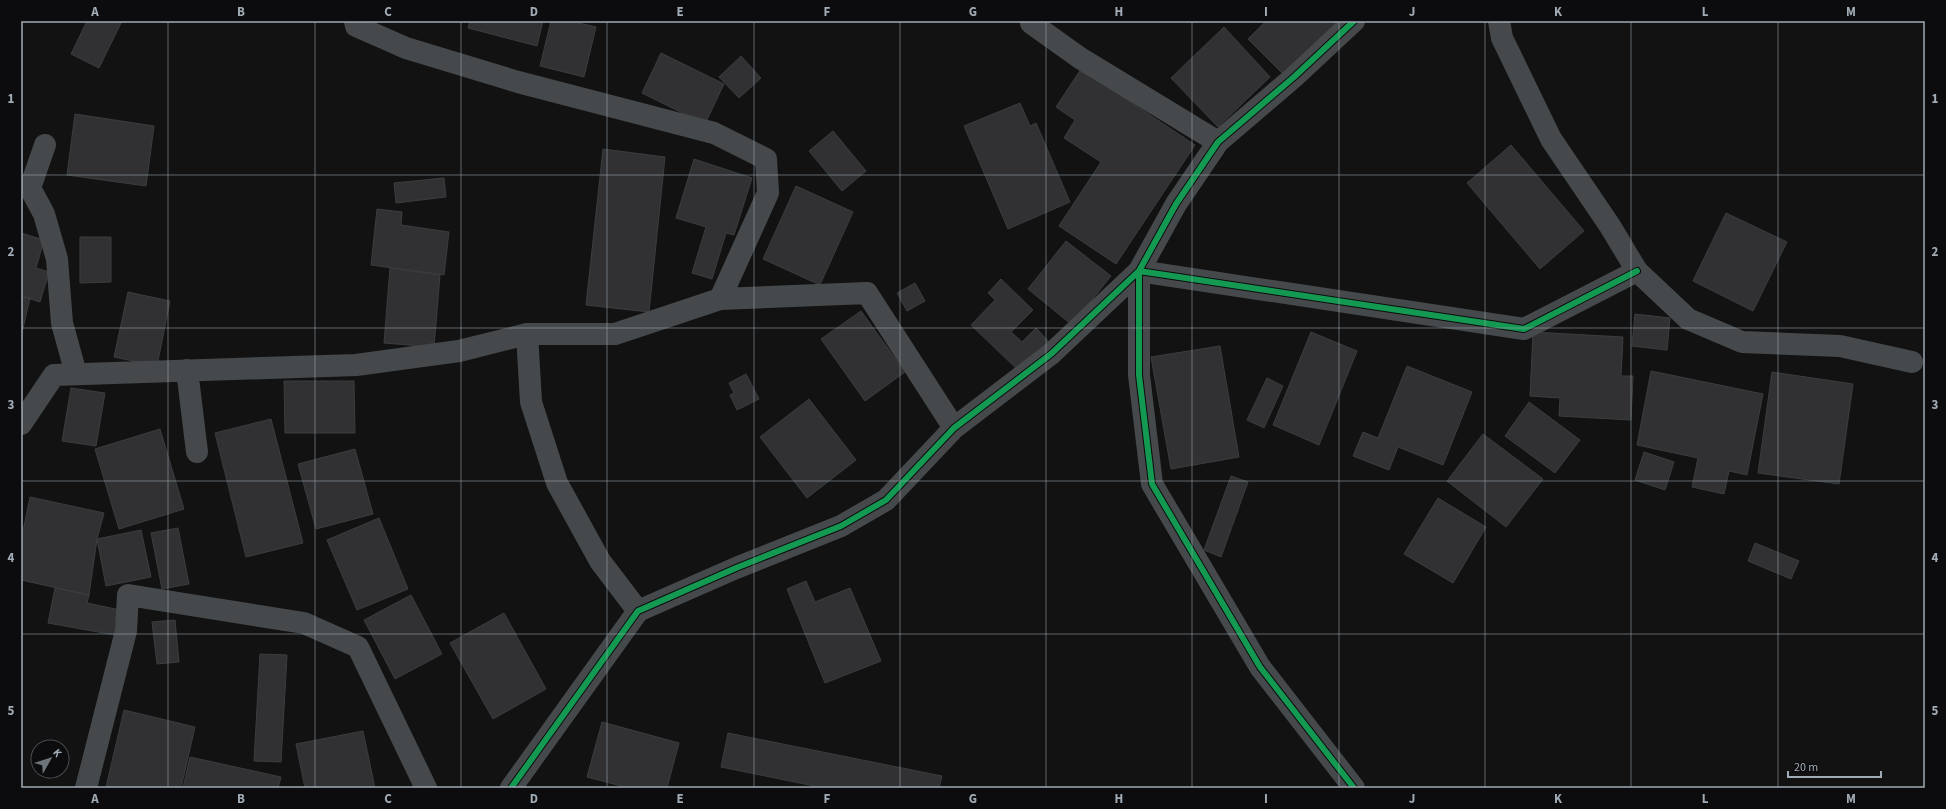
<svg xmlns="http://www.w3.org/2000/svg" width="1946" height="809" viewBox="0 0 1946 809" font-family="'Source Sans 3',sans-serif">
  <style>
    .building { fill: #313133; stroke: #3a3d3f }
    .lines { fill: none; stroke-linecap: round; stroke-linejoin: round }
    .minor { stroke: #46494b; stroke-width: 22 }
    .cycleway-casing { stroke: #0c0c0e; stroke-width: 8 }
    .cycleway { stroke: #139951; stroke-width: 6 }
    .grid { fill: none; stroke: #a1abb5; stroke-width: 1; stroke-opacity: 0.55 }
    .neatline { fill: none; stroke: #a1abb5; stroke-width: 1.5 }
    .grid-label { font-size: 13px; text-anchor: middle; font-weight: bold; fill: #a1abb5 }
  </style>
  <rect width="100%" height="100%" fill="#121212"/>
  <path class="building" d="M 87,21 L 122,21 L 99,68 L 71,54 Z
    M 470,21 L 543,21 L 537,46 L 468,28 Z
    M 551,21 L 570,21 L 596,27 L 584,77 L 540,66 Z
    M 1266,21 L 1338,21 L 1285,76 L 1248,39 Z
    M 1224,27 L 1270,77 L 1218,127 L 1171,78 Z
    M 661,53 L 724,84 L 705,124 L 642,93 Z
    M 741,56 L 761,78 L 739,98 L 719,77 Z
    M 1081,69 L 1195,145 L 1116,264 L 1059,226 L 1101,162 L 1064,138 L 1075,120 L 1056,107 Z
    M 1020,103 L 1030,126 L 1036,123 L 1070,202 L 1008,229 L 964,126 Z
    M 75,114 L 154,126 L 146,186 L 67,175 Z
    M 833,131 L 866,171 L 842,191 L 809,151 Z
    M 1511,145 L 1584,231 L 1540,269 L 1467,183 Z
    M 603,149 L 665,157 L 649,312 L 586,305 Z
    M 694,159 L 752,178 L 734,235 L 726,233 L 712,279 L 692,273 L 706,227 L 676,218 Z
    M 444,178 L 446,197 L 396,203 L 394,183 Z
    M 796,186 L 853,212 L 820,285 L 763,259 Z
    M 377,209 L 402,212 L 401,225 L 449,232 L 444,275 L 371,265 Z
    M 1726,213 L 1787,242 L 1753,311 L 1693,281 Z
    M 21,233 L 44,240 L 36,268 L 49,272 L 40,302 L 21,296 Z
    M 80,237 L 111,237 L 111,282 L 80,283 Z
    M 1066,241 L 1111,276 L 1072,325 L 1028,289 Z
    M 390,268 L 440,275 L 434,347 L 384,343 Z
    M 1001,279 L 1033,310 L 1011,332 L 1022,342 L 1036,328 L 1049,342 L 1020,372 L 971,325 L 995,300 L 988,293 Z
    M 915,283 L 925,301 L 907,311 L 897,293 Z
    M 128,292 L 170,301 L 157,366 L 114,357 Z
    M 21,296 L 30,298 L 21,337 Z
    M 861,311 L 905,372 L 865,401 L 821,339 Z
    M 1635,314 L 1670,318 L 1667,350 L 1632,346 Z
    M 1311,332 L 1357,351 L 1319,445 L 1273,425 Z
    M 1533,332 L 1623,337 L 1621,376 L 1633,376 L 1631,420 L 1559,416 L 1560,398 L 1530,396 Z
    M 1220,346 L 1239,457 L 1171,469 L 1151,357 Z
    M 1407,366 L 1472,392 L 1443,465 L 1398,447 L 1389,470 L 1353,456 L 1363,432 L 1378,438 Z
    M 1651,371 L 1763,394 L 1747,475 L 1729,471 L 1724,494 L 1692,487 L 1698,458 L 1637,445 Z
    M 1772,372 L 1853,384 L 1839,484 L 1758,473 Z
    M 746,374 L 759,399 L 737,410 L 730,395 L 734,393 L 729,383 Z
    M 1267,378 L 1283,386 L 1264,428 L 1247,420 Z
    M 284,381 L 354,381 L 355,433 L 285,433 Z
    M 71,388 L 105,393 L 96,446 L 62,441 Z
    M 809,399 L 856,460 L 807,498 L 760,437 Z
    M 1529,402 L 1580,440 L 1555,473 L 1505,436 Z
    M 271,419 L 303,543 L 246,557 L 215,433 Z
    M 160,429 L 184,509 L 119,529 L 95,449 Z
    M 1483,434 L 1543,479 L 1506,527 L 1447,481 Z
    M 355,449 L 373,514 L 316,529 L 298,464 Z
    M 1644,452 L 1674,462 L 1665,490 L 1635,480 Z
    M 1231,476 L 1248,482 L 1221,557 L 1204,550 Z
    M 30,497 L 104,513 L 97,539 L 89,595 L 21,580 L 21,541 Z
    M 1438,498 L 1486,527 L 1453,583 L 1404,554 Z
    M 379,518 L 408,589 L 357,610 L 327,540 Z
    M 178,528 L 189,584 L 162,589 L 151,533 Z
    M 141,530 L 151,577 L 106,586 L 97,539 Z
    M 1755,543 L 1799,561 L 1791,579 L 1748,561 Z
    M 806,581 L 815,602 L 850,588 L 881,661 L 825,683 L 787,589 Z
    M 55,588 L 89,595 L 87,603 L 120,610 L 115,635 L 48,623 Z
    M 411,595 L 442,654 L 395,679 L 364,620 Z
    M 504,613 L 546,689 L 493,719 L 450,643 Z
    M 175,620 L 179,662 L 157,664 L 152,622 Z
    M 260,654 L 287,655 L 281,762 L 254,761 Z
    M 124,710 L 195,727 L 181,788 L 106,787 Z
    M 602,722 L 679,743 L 667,788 L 629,788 L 587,777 Z
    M 363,731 L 375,788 L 305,788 L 296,744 Z
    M 728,733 L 942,776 L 939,788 L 824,788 L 721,767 Z
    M 190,757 L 281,777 L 278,788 L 183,788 Z"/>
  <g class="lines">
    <path class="minor" d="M 355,21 L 356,26 L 406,48 L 518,82 L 714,133 L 766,159 L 768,193 L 720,299
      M 1032,21 L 1031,23 L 1080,58 L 1218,142
      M 1499,21 L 1502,38 L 1551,139 L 1610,226 L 1637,271 L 1688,319 L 1742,342 L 1840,346 L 1912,362
      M 45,145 L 30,188 L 44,214 L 57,259 L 62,323 L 76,374
      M 527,334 L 531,402 L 557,483 L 600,561 L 638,611
      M 187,370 L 197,452
      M 21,424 L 54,375 L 356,365 L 459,351 L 527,334 L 615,334 L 720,299 L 867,293 L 954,428
      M 86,788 L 126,631 L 128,595 L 304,623 L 358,647 L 426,788
      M 511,788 L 638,611 L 736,568 L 841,526 L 886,500 L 954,428 L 1051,354 L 1139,271 L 1176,204 L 1218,142 L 1294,77 L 1354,21
      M 1354,788 L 1260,667 L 1152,484 L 1139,375 L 1139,271 L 1524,329 L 1637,271"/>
    <g class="cycleway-casing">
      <path id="cycleway" d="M 511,788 L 638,611 L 736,568 L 841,526 L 886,500 L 954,428 L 1051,354 L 1139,271 L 1176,204 L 1218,142 L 1294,77 L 1354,21
        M 1354,788 L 1260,667 L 1152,484 L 1139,375 L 1139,271 L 1524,329 L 1637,271"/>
    </g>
    <use href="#cycleway" class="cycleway"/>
  </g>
  <path class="grid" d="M 168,21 L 168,788M 315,21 L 315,788M 461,21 L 461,788M 607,21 L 607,788M 754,21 L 754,788M 900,21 L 900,788M 1046,21 L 1046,788M 1192,21 L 1192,788M 1339,21 L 1339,788M 1485,21 L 1485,788M 1631,21 L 1631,788M 1778,21 L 1778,788M 21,175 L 1925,175M 21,328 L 1925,328M 21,481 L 1925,481M 21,634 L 1925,634"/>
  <rect width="1946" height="809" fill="none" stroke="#0c0c0e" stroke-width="44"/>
  <g transform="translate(50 759) rotate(51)"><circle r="19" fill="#0c0c0e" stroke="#484c51"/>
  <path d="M0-3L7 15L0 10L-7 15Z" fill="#6f757c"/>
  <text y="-6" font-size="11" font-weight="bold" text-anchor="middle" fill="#a1abb5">K</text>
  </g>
  <path d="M1788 771v6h93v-6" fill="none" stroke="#a1abb5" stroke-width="2"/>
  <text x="1794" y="771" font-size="12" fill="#a1abb5" stroke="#0c0c0e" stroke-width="3" paint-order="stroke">20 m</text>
  <rect x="22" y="22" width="1902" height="765" class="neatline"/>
  <g class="grid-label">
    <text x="95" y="16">A</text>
    <text x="241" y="16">B</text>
    <text x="388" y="16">C</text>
    <text x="534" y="16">D</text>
    <text x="680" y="16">E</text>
    <text x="827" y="16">F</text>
    <text x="973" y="16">G</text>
    <text x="1119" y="16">H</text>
    <text x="1266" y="16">I</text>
    <text x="1412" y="16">J</text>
    <text x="1558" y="16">K</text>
    <text x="1705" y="16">L</text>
    <text x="1851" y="16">M</text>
    <text x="11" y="103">1</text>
    <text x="1935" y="103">1</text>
    <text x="11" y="256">2</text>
    <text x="1935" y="256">2</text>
    <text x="11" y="409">3</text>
    <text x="1935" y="409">3</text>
    <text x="11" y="562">4</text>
    <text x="1935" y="562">4</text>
    <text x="11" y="715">5</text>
    <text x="1935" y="715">5</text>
    <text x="95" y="803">A</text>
    <text x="241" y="803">B</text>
    <text x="388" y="803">C</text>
    <text x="534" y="803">D</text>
    <text x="680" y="803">E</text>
    <text x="827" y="803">F</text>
    <text x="973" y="803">G</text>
    <text x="1119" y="803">H</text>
    <text x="1266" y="803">I</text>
    <text x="1412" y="803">J</text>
    <text x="1558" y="803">K</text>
    <text x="1705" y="803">L</text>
    <text x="1851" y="803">M</text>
  </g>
</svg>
